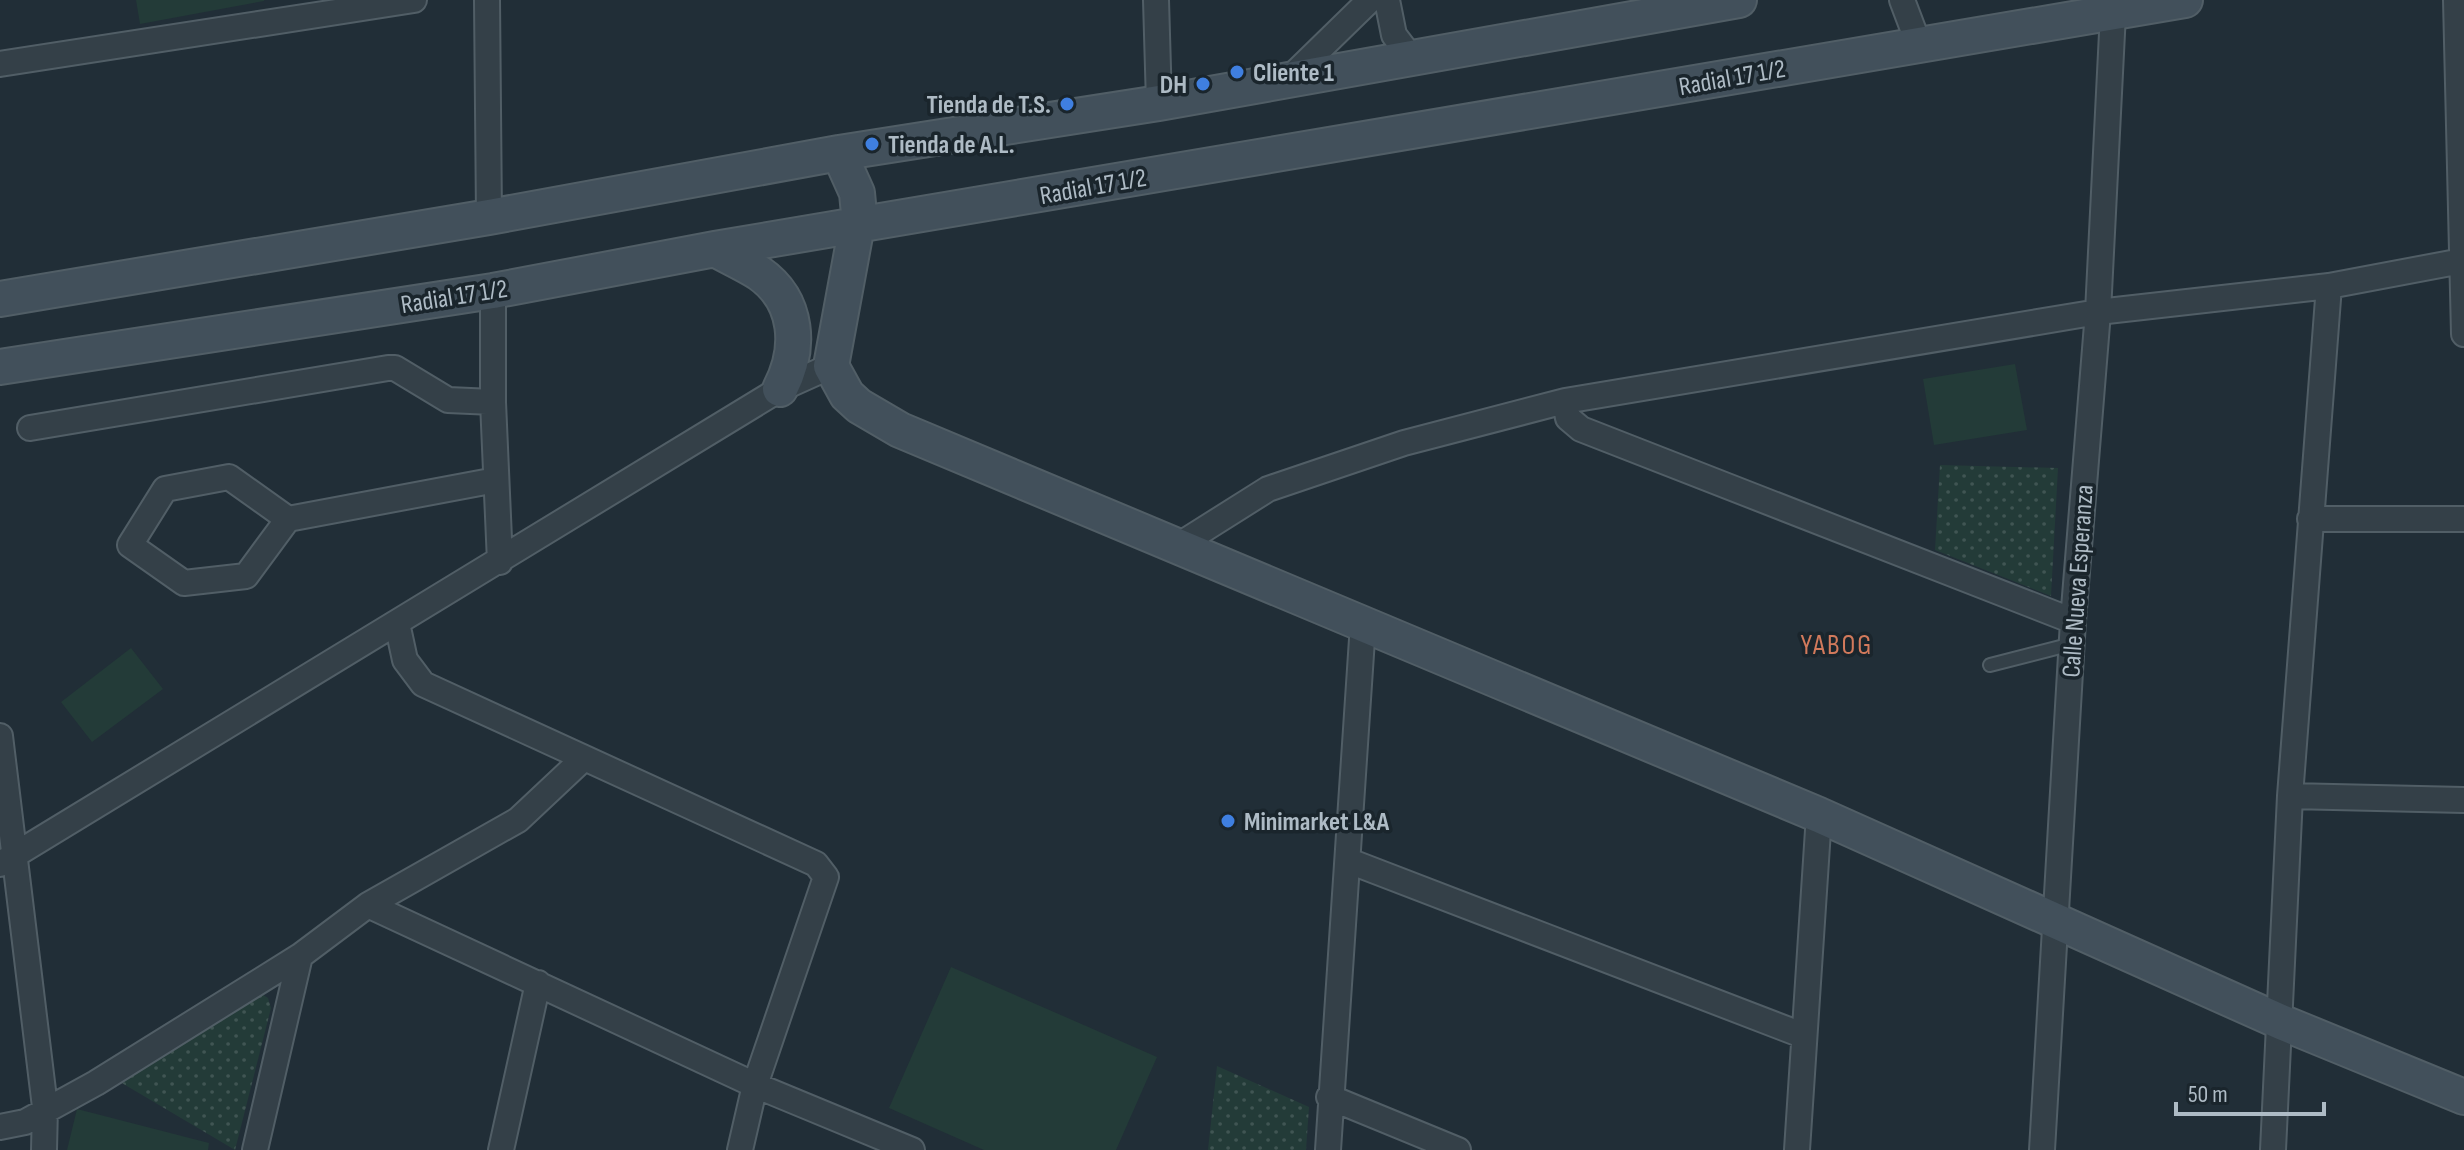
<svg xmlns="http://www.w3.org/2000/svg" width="2464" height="1150" viewBox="0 0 2464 1150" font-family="'Sofia Sans Condensed',sans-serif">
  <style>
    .park { fill: url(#park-dots) }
    .pitch { fill: #233b38 }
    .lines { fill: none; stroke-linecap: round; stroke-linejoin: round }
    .lane-casing { stroke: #515e66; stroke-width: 16 }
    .street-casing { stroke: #515e66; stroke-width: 28 }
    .secondary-casing { stroke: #515e66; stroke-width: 38 }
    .lane { stroke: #344048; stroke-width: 12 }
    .street { stroke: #344048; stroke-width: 24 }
    .secondary { stroke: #42505b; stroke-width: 34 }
    .shop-dot { fill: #3f7fe0; stroke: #1a252c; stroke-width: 3 }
    .labels { text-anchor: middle; stroke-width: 7; stroke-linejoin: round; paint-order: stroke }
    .poi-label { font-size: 26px; font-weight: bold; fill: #aebbc5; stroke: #1a252c; text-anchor: start }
    .street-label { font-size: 26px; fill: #aebbc5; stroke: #1a252c }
    .neighbourhood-label { font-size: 28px; letter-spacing: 2px; fill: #d27a5c; stroke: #1a252c }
  </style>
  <defs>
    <pattern id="park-dots" width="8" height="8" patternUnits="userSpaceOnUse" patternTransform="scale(2)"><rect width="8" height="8" fill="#233b38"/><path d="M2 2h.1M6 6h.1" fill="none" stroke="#405553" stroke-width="1.8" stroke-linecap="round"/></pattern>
  </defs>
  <rect width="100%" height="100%" fill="#212e37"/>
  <path class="park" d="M 1940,465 L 2058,468 L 2051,596 L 1935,550 Z
    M 260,993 L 268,998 L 271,1008 L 235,1150 L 110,1076 Z
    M 1217,1066 L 1309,1107 L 1306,1150 L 1208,1150 Z"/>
  <path class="pitch" d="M 136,0 L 264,0 L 264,1 L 140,24 Z
    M 2015,364 L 2027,430 L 1934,445 L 1923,379 Z
    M 131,648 L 163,689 L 92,742 L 61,702 Z
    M 951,967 L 1157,1057 L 1116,1150 L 984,1150 L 889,1108 Z
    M 77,1109 L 209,1143 L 208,1150 L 67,1150 Z"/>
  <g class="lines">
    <g class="lane-casing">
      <path id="lane" d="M 1990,665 L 2072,644"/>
    </g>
    <g class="street-casing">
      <path id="street" d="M 487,0 L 489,217
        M 1156,0 L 1159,103
        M 1387,0 L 1394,35 L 1410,56
        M 1902,0 L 1919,45
        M 2456,0 L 2464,334
        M 0,64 L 414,0
        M 1291,77 L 1370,0
        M 493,291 L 493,402 L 500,562
        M 1565,401 L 1568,418 L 1581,429 L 2073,621
        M 30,428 L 388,368 L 395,368 L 448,400 L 493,402
        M 288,519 L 229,477 L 165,489 L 130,545 L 184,583 L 246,576 L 288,519 L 496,480
        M 2310,519 L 2464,519
        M 1176,547 L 1268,489 L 1404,443 L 1565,401 L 2098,312 L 2329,286 L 2462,261
        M 397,623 L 405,660 L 423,684 L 816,864 L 826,877 L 755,1085 L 740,1150
        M 0,736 L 45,1107 L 44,1150
        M 2290,796 L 2464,800
        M 1349,861 L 1802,1035
        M 0,864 L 780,389 L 831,366
        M 368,905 L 755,1085 L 912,1150
        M 1329,1097 L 1458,1150
        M 0,1127 L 25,1122 L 96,1083 L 300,956 L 368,905 L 518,820 L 584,758
        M 255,1150 L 300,956
        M 501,1150 L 538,983
        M 1328,1150 L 1363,624
        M 1797,1150 L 1819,815
        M 2042,1150 L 2073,621 L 2098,312 L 2113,13
        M 2273,1150 L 2290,796 L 2329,286"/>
    </g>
    <g class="secondary-casing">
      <path id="secondary" d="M 839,153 L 857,193 L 859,214 L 831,366 L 847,395 L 859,406 L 900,430 L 1819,815 L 2281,1022 L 2464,1097
        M 715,249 C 729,257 745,264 759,273 C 799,301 801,349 780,389
        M 0,299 L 489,217 L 839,153 L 1159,103 L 1739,0
        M 0,367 L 493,291 L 715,249 L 2185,0"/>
    </g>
    <use href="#lane" class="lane"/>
    <use href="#street" class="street"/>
    <use href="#secondary" class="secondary"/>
  </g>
  <g class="shop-dot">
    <circle cx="1237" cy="72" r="8"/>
    <circle cx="1203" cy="84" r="8"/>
    <circle cx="1067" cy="104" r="8"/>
    <circle cx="872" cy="144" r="8"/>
    <circle cx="1228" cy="821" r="8"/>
  </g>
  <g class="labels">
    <g class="poi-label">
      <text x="1253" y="81">Cliente 1</text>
      <text x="1187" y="93" text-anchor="end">DH</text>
      <text x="1051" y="113" text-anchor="end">Tienda de T.S.</text>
      <text x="888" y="153">Tienda de A.L.</text>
      <text x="1244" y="830">Minimarket L&amp;A</text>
    </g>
    <g class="street-label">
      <text transform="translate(1732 77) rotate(-10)" y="9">Radial 17 1/2</text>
      <text transform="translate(1093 186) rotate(-10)" y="9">Radial 17 1/2</text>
      <text transform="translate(454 296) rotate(-9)" y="9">Radial 17 1/2</text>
      <text transform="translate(2077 581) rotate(-86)" y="9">Calle Nueva Esperanza</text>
    </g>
    <g class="neighbourhood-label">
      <text x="1837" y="654">YABOG</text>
    </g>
  </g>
  <path d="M2176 1102v12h148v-12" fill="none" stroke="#aebbc5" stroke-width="4"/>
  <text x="2188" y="1102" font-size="24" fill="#aebbc5" stroke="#1a252c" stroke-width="6" paint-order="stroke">50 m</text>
</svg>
